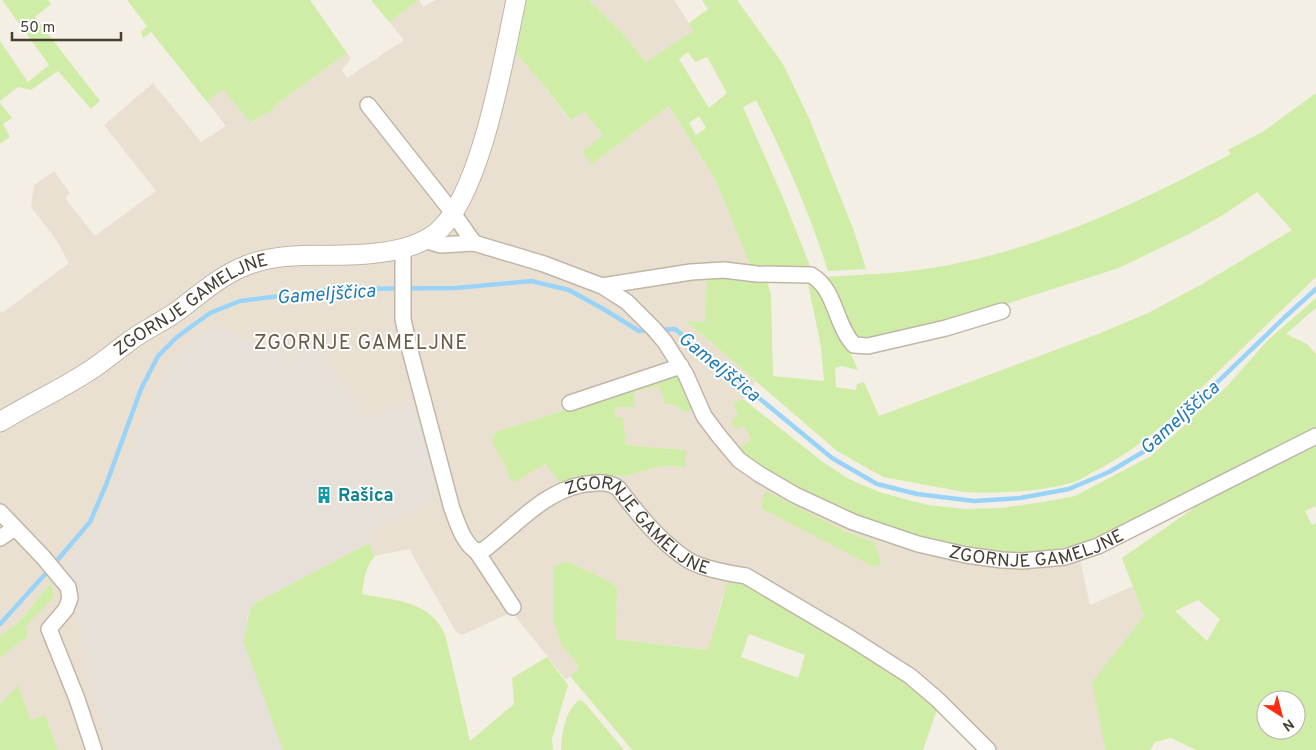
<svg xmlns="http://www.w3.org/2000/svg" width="1316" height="750" viewBox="0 0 1316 750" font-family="Overpass,sans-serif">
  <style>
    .residential { fill: #e9e0d1; fill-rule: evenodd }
    .industrial { fill: #e6e0d9 }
    .green { fill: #d0eda8; fill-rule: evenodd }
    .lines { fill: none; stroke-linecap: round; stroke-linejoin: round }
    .stream { stroke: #99d4f8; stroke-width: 4.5 }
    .minor-casing { stroke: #c0b6a6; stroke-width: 18 }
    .tertiary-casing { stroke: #c0b6a6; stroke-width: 21 }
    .minor { stroke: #fff; stroke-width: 15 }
    .tertiary { stroke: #fff; stroke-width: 19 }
    .labels { text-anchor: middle; stroke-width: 4; stroke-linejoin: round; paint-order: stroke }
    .street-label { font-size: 18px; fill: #473e33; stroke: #fff }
    .culture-label { font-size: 18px; font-weight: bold; fill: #0d838f; stroke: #fff; text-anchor: start }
    .water-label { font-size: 19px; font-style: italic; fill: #207bb5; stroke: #fff }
    .quarter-label { font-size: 20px; letter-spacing: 1px; fill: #6b5c49; stroke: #fff }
  </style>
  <rect width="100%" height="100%" fill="#f4efe4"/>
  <path class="residential" d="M 419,0 L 423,7 L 436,0 L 524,0 L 511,48 L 543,84 L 569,120 L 584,112 L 603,135 L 592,164 L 669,106 L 715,179 L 752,269 L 705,322 L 686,321 L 756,382 L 743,399 L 733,403 L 743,425 L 752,438 L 740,448 L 727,431 L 750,462 L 1078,550 L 1090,605 L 1133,586 L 1144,616 L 1093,682 L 1105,750 L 978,750 L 938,707 L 722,597 L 709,650 L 615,639 L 617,587 L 607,580 L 566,561 L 561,644 L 580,667 L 566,680 L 512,612 L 462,635 L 456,632 L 409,549 L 375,556 L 369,543 L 373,527 L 434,502 L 435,485 L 424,428 L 410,401 L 366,419 L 314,342 L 290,359 L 214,325 L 167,368 L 147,416 L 109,493 L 102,518 L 89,537 L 66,563 L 99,709 L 111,750 L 58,750 L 45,715 L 31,720 L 18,686 L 0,704 L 0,658 L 29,635 L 25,627 L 51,582 L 20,621 L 0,636 L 0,310 L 2,313 L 69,263 L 55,238 L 31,207 L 34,185 L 54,171 L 70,193 L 65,198 L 95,236 L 156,191 L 104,125 L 153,83 L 201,142 L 226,126 L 207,102 L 223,88 L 252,123 L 264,114 L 269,113 L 278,103 L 347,53 L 351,58 L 342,70 L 347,78 L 404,40 L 389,22 ZM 678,376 L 685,412 L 672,404 L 660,386 L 634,392 L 615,407 L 614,417 L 623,419 L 626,445 L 686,450 L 686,467 L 662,466 L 625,476 L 601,475 L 547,464 L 510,480 L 506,467 L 492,443 L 495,432 ZM 766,492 L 845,531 L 874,542 L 810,533 L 766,511 Z
    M 589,0 L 674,0 L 694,31 L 646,62 L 622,33 Z"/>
  <path class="industrial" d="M 214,325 L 290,359 L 314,342 L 366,419 L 410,401 L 424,428 L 435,485 L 434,502 L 373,527 L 369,543 L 255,603 L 247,617 L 247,632 L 273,720 L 283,750 L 111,750 L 99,709 L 66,563 L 89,537 L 102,518 L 109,493 L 147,416 L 167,368 L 184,349 Z"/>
  <path class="green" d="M 2,0 L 48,0 L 51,4 L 35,17 L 100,101 L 91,109 L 58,71 L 31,90 L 18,87 L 0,101 L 0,41 L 28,82 L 49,65 Z
    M 127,0 L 310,0 L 347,53 L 278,103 L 269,113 L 264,114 L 251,123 L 223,89 L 207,102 L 151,32 L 143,38 L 141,32 L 147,26 Z
    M 371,0 L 419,0 L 389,22 Z
    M 524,0 L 589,0 L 622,33 L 646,62 L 693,31 L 689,23 L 708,9 L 702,0 L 737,0 L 783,64 L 809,118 L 854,231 L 866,269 L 828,271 C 809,211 784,155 756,100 L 743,107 L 784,200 L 812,271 L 752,269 L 715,179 L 669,106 L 592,164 L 582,152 L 603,135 L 584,112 L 570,120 L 543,84 L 511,48 ZM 688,52 L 695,62 L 707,57 L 727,93 L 709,108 L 679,59 ZM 699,116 L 706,128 L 696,135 L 689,123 Z
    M 1316,93 L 1316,277 L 1164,424 C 1142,443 1118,460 1091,473 C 1085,477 1078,481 1071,483 C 1037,492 999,494 964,492 L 883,477 L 837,451 L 686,321 L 705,322 L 707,274 L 760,277 L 768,284 L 771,295 L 773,376 L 824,381 L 821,347 L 807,279 L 822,289 L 858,370 L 841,366 L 835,368 L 836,387 L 856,390 L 857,384 L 864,382 L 879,416 L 1098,334 L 1148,313 L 1204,283 L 1292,230 L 1257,192 L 1223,215 L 1189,234 L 1119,268 L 937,326 L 859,341 L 847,332 L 822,277 C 858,275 895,274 931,268 C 1038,251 1136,204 1231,154 L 1228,150 L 1264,131 Z
    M 0,103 L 12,118 L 3,124 L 10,137 L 0,144 Z
    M 1316,298 L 1316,308 L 1286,334 L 1307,344 L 1316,354 L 1316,429 L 1111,533 L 1066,551 L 1024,556 L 931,543 L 830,507 L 750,462 L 724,433 L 727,431 L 740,448 L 751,439 L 743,425 L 736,430 L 731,422 L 738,416 L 733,403 L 743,399 L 823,462 L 849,479 L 879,492 L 927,505 L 966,509 L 1002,508 L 1049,501 L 1075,496 L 1151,456 L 1227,386 L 1268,340 Z
    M 678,375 L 695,409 L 685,412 L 672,404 L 665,404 L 659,386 L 634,392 L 634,407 L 615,407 L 615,417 L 623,418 L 626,445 L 686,450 L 686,467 L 662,466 L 625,476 L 601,475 L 561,484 L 546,464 L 529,473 L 516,482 L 510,480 L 506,467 L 492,443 L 495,432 Z
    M 1316,442 L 1316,506 L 1305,511 L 1312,525 L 1316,523 L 1316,750 L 1196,750 L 1171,738 L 1155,742 L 1150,750 L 1105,750 L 1092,682 L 1144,616 L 1122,558 L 1227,485 ZM 1198,600 L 1220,619 L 1207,641 L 1175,611 ZM 1266,700 L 1296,700 L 1296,730 L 1266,730 Z
    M 766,491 L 845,531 L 874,542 L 881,562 L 878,566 L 872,566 L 766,511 L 762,508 L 762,500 Z
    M 369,543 L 375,556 C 365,567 364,580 362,594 C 394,601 428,599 445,634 L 470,741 L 514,704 L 512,678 L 547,657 L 568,685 L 552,739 L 553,750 L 283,750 L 243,641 C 249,627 245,615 255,603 Z
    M 566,561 L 607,580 L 617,587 L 616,639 L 708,650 L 729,577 L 746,582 L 876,656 L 938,707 L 923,750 L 632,750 L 570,676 L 580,667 L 561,644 L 553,620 L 553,567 ZM 749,634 L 805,655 L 798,678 L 741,657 Z
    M 51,582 L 55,596 L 25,627 L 29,635 L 0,658 L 0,636 L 20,621 Z
    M 18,685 L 31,720 L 45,715 L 58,750 L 0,750 L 0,704 Z
    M 579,700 L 584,702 L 624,750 L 561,750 C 562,732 565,711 579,700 Z"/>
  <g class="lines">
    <path class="stream" d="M 659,330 L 675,329 L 832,458 L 877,484 L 917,494 L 974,501 L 1020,498 L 1069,489 L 1109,472 L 1148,449 L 1285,317 L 1316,289
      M 54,564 L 90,522 L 106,485 L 141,389 L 158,356 L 177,337 L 210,313 L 240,301 L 336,289 L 456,288 L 531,281 L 569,290 L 605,310 L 639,331 L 649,330
      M 0,624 L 49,570"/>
    <g class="minor-casing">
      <g id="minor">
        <path d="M 368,105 L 453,213 L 474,243"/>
        <path id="s1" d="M 424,240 L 441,245 L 474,243 L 544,264 L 602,286 L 627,302 L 654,329 L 665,342 L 686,375 L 704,416 L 719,436 L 739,460 L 759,474 L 795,495 L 853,522 L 918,544 L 966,555 L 1002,560 L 1022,561 L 1065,557 L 1098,546 L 1316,436"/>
        <path id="s2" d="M 403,248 L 403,319 L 408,343 L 452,509 C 458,524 463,543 477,552 L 485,549 C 519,523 550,484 596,483 C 605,482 611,483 618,488 C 638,514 660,542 688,560 C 702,569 729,573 746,576 L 849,637 L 910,676 L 937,699 L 988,750"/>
        <path d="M 602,286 L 691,272 L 724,270 L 757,274 L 811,275 C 836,289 835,325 854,345 L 868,346 L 946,328 L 1002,311"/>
        <path d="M 570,403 L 681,366"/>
        <path d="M 0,512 L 43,557 L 68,587 L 70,598 L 66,609 L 49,629 L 77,699 L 94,750"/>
        <path d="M 0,538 L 15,528"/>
        <path d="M 477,552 L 513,607"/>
      </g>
    </g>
    <g class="tertiary-casing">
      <g id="tertiary">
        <path id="s3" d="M 0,422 C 32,402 67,387 98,365 C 109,357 120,348 131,340 C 146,329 164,321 179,310 C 200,294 220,276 245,266 C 286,249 333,259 376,253 C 396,251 419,246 436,233 C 481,197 504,57 516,0"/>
      </g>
    </g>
    <use href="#minor" class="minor"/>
    <use href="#tertiary" class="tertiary"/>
  </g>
  <defs>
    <g id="building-bare" transform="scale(1.35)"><path d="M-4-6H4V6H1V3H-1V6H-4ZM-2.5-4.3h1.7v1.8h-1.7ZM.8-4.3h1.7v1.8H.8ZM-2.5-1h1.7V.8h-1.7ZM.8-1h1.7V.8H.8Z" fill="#0f9aa8" stroke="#fff" stroke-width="2.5" paint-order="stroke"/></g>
  </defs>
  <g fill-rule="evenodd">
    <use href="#building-bare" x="324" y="495"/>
  </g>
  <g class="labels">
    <g class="street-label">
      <text dy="6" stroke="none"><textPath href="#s3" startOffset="225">ZGORNJE GAMELJNE</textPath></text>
      <text dy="6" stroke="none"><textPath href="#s2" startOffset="516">ZGORNJE GAMELJNE</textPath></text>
      <text dy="6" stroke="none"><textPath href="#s1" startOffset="731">ZGORNJE GAMELJNE</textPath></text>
    </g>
    <g class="culture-label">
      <text x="338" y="501">Rašica</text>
    </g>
    <g class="water-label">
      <text transform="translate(326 293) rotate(-4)" y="7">Gameljščica</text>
      <text transform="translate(720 366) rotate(39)" y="7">Gameljščica</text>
      <text transform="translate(1179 417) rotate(-42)" y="7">Gameljščica</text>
    </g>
    <g class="quarter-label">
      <text x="361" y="349">ZGORNJE GAMELJNE</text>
    </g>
  </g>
  <g transform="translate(1281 715) rotate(144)"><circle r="24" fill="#ffffff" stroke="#b5b2ad"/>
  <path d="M0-4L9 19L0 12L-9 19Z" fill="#ff2c10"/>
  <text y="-8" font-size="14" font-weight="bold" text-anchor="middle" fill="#473e33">N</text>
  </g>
  <path d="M12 32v8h109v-8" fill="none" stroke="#473e33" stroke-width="2.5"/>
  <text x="20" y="32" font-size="15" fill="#473e33" stroke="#ffffff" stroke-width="4" paint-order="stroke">50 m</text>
</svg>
